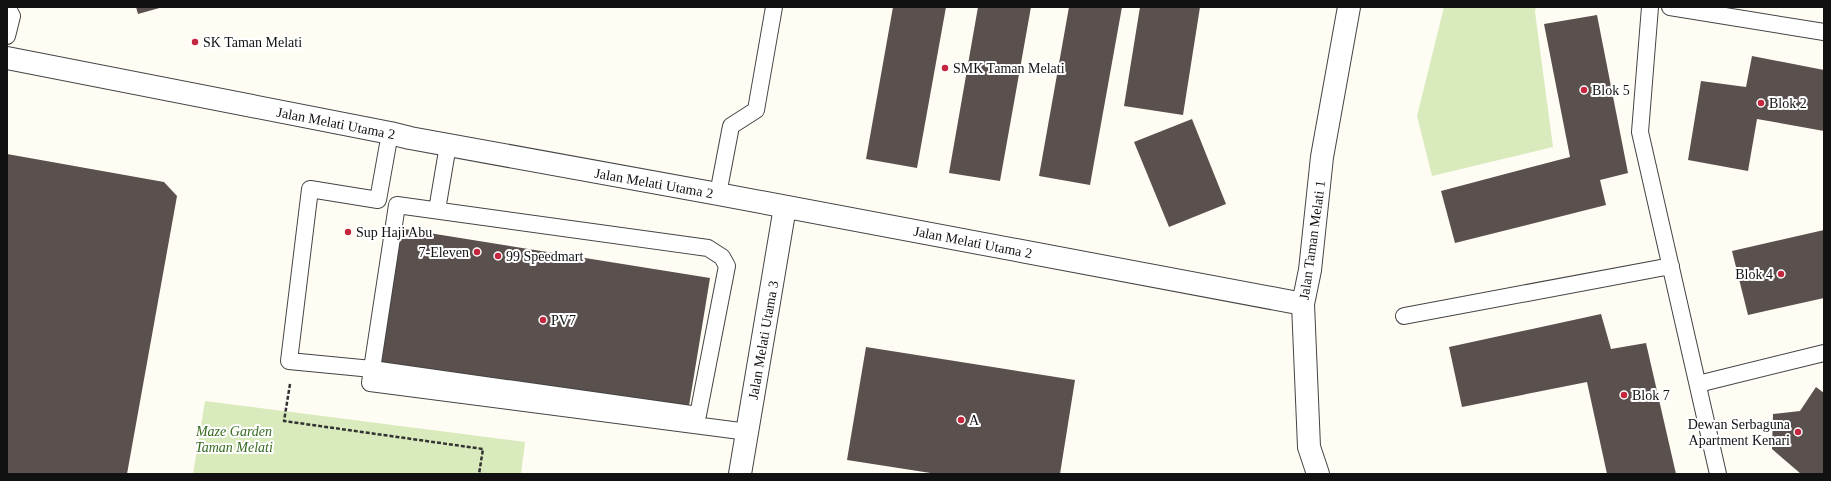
<svg xmlns="http://www.w3.org/2000/svg" width="1831" height="481" viewBox="0 0 1831 481" font-family="'Times New Roman',serif">
  <style>
    .green { fill: #d9ebbc }
    .building { fill: #5a504d }
    .lines { fill: none; stroke-linecap: round; stroke-linejoin: round }
    .service-casing { stroke: #444; stroke-width: 18 }
    .minor-casing { stroke: #444; stroke-width: 24 }
    .tertiary-casing { stroke: #444; stroke-width: 24 }
    .path { stroke: #333; stroke-width: 2.5; stroke-dasharray: 4 2; stroke-linecap: butt }
    .service { stroke: #fff; stroke-width: 16 }
    .minor { stroke: #fff; stroke-width: 22 }
    .tertiary { stroke: #fff; stroke-width: 22 }
    .poi-dot { fill: #c4263e; stroke: #fff; stroke-width: 1.5 }
    .labels { text-anchor: middle; stroke-width: 4; stroke-linejoin: round; paint-order: stroke }
    .poi-label { font-size: 14px; fill: #111; stroke: #fff; text-anchor: start }
    .street-label { font-size: 14px; fill: #111; stroke: #fff }
    .park-label { font-size: 14px; font-style: italic; fill: #366b1f; stroke: #fff }
  </style>
  <rect width="100%" height="100%" fill="#fffcf4"/>
  <path class="green" d="M 1444,7 L 1536,7 L 1535,12 L 1553,147 L 1432,176 L 1417,116 Z
    M 205,401 L 525,442 L 521,474 L 193,474 Z"/>
  <path class="building" d="M 136,7 L 163,7 L 138,14 Z
    M 893,7 L 946,7 L 917,168 L 866,159 Z
    M 978,7 L 1031,7 L 1000,181 L 949,173 Z
    M 1069,7 L 1122,7 L 1090,185 L 1039,176 Z
    M 1140,7 L 1200,7 L 1183,115 L 1124,106 Z
    M 1597,15 L 1628,173 L 1600,180 L 1606,205 L 1455,243 L 1441,191 L 1570,157 L 1544,24 Z
    M 1752,56 L 1824,70 L 1824,131 L 1757,119 L 1748,171 L 1688,160 L 1701,81 L 1746,87 Z
    M 1192,119 L 1226,204 L 1169,227 L 1134,142 Z
    M 7,154 L 164,182 L 177,196 L 127,474 L 7,474 Z
    M 398,228 L 710,278 L 688,412 L 375,362 Z
    M 1824,230 L 1824,298 L 1748,315 L 1732,251 Z
    M 1601,314 L 1611,349 L 1646,343 L 1676,474 L 1607,474 L 1587,382 L 1462,407 L 1449,347 Z
    M 866,347 L 1075,380 L 1060,474 L 937,474 L 847,460 Z
    M 1816,387 L 1824,393 L 1824,474 L 1801,474 L 1772,449 L 1773,414 L 1800,411 Z"/>
  <g class="lines">
    <g class="service-casing">
      <path id="service" d="M 7,7 L 12,16 L 7,36
        M 1650,7 L 1640,132 L 1718,474
        M 1670,7 L 1824,32
        M 390,133 L 378,200 L 310,189 L 289,361 L 372,369 L 698,415 L 727,266 L 722,257 L 708,248 L 397,205 L 372,369 L 370,383 L 748,432
        M 718,194 L 731,126 L 756,110 L 774,7
        M 437,210 L 448,145
        M 1404,316 L 1671,266
        M 1698,384 L 1824,353"/>
    </g>
    <g class="minor-casing">
      <path id="minor" d="M 7,58 L 390,133 L 410,138 L 718,194 L 1303,304
        M 740,474 L 785,207"/>
    </g>
    <g class="tertiary-casing">
      <path id="tertiary" d="M 1318,474 L 1309,447 L 1303,304 L 1310,270 L 1322,157 L 1349,7"/>
    </g>
    <path class="path" d="M 290,384 L 284,421 L 483,449 L 479,474"/>
    <use href="#service" class="service"/>
    <use href="#minor" class="minor"/>
    <use href="#tertiary" class="tertiary"/>
  </g>
  <g class="poi-dot">
    <circle cx="195" cy="42" r="4"/>
    <circle cx="945" cy="68" r="4"/>
    <circle cx="1584" cy="90" r="4"/>
    <circle cx="1761" cy="103" r="4"/>
    <circle cx="348" cy="232" r="4"/>
    <circle cx="477" cy="252" r="4"/>
    <circle cx="498" cy="256" r="4"/>
    <circle cx="1781" cy="274" r="4"/>
    <circle cx="543" cy="320" r="4"/>
    <circle cx="1624" cy="395" r="4"/>
    <circle cx="961" cy="420" r="4"/>
    <circle cx="1798" cy="432" r="4"/>
  </g>
  <g class="labels">
    <g class="poi-label">
      <text x="203" y="47">SK Taman Melati</text>
      <text x="953" y="73">SMK Taman Melati</text>
      <text x="1592" y="95">Blok 5</text>
      <text x="1769" y="108">Blok 2</text>
      <text x="356" y="237">Sup Haji Abu</text>
      <text x="469" y="257" text-anchor="end">7-Eleven</text>
      <text x="506" y="261">99 Speedmart</text>
      <text x="1773" y="279" text-anchor="end">Blok 4</text>
      <text x="551" y="325">PV7</text>
      <text x="1632" y="400">Blok 7</text>
      <text x="969" y="425">A</text>
      <text x="1790" y="429" text-anchor="end">Dewan Serbaguna<tspan x="1790" dy="16">Apartment Kenari</tspan></text>
    </g>
    <g class="street-label">
      <text transform="translate(336 123) rotate(11)" y="5">Jalan Melati Utama 2</text>
      <text transform="translate(654 183) rotate(10)" y="5">Jalan Melati Utama 2</text>
      <text transform="translate(1312 240) rotate(-82)" y="5">Jalan Taman Melati 1</text>
      <text transform="translate(973 242) rotate(11)" y="5">Jalan Melati Utama 2</text>
      <text transform="translate(763 340) rotate(-80)" y="5">Jalan Melati Utama 3</text>
    </g>
    <g class="park-label">
      <text x="234" y="436">Maze Garden<tspan x="234" dy="16">Taman Melati</tspan></text>
    </g>
  </g>
  <rect width="1831" height="481" fill="none" stroke="#111111" stroke-width="16"/>
</svg>
